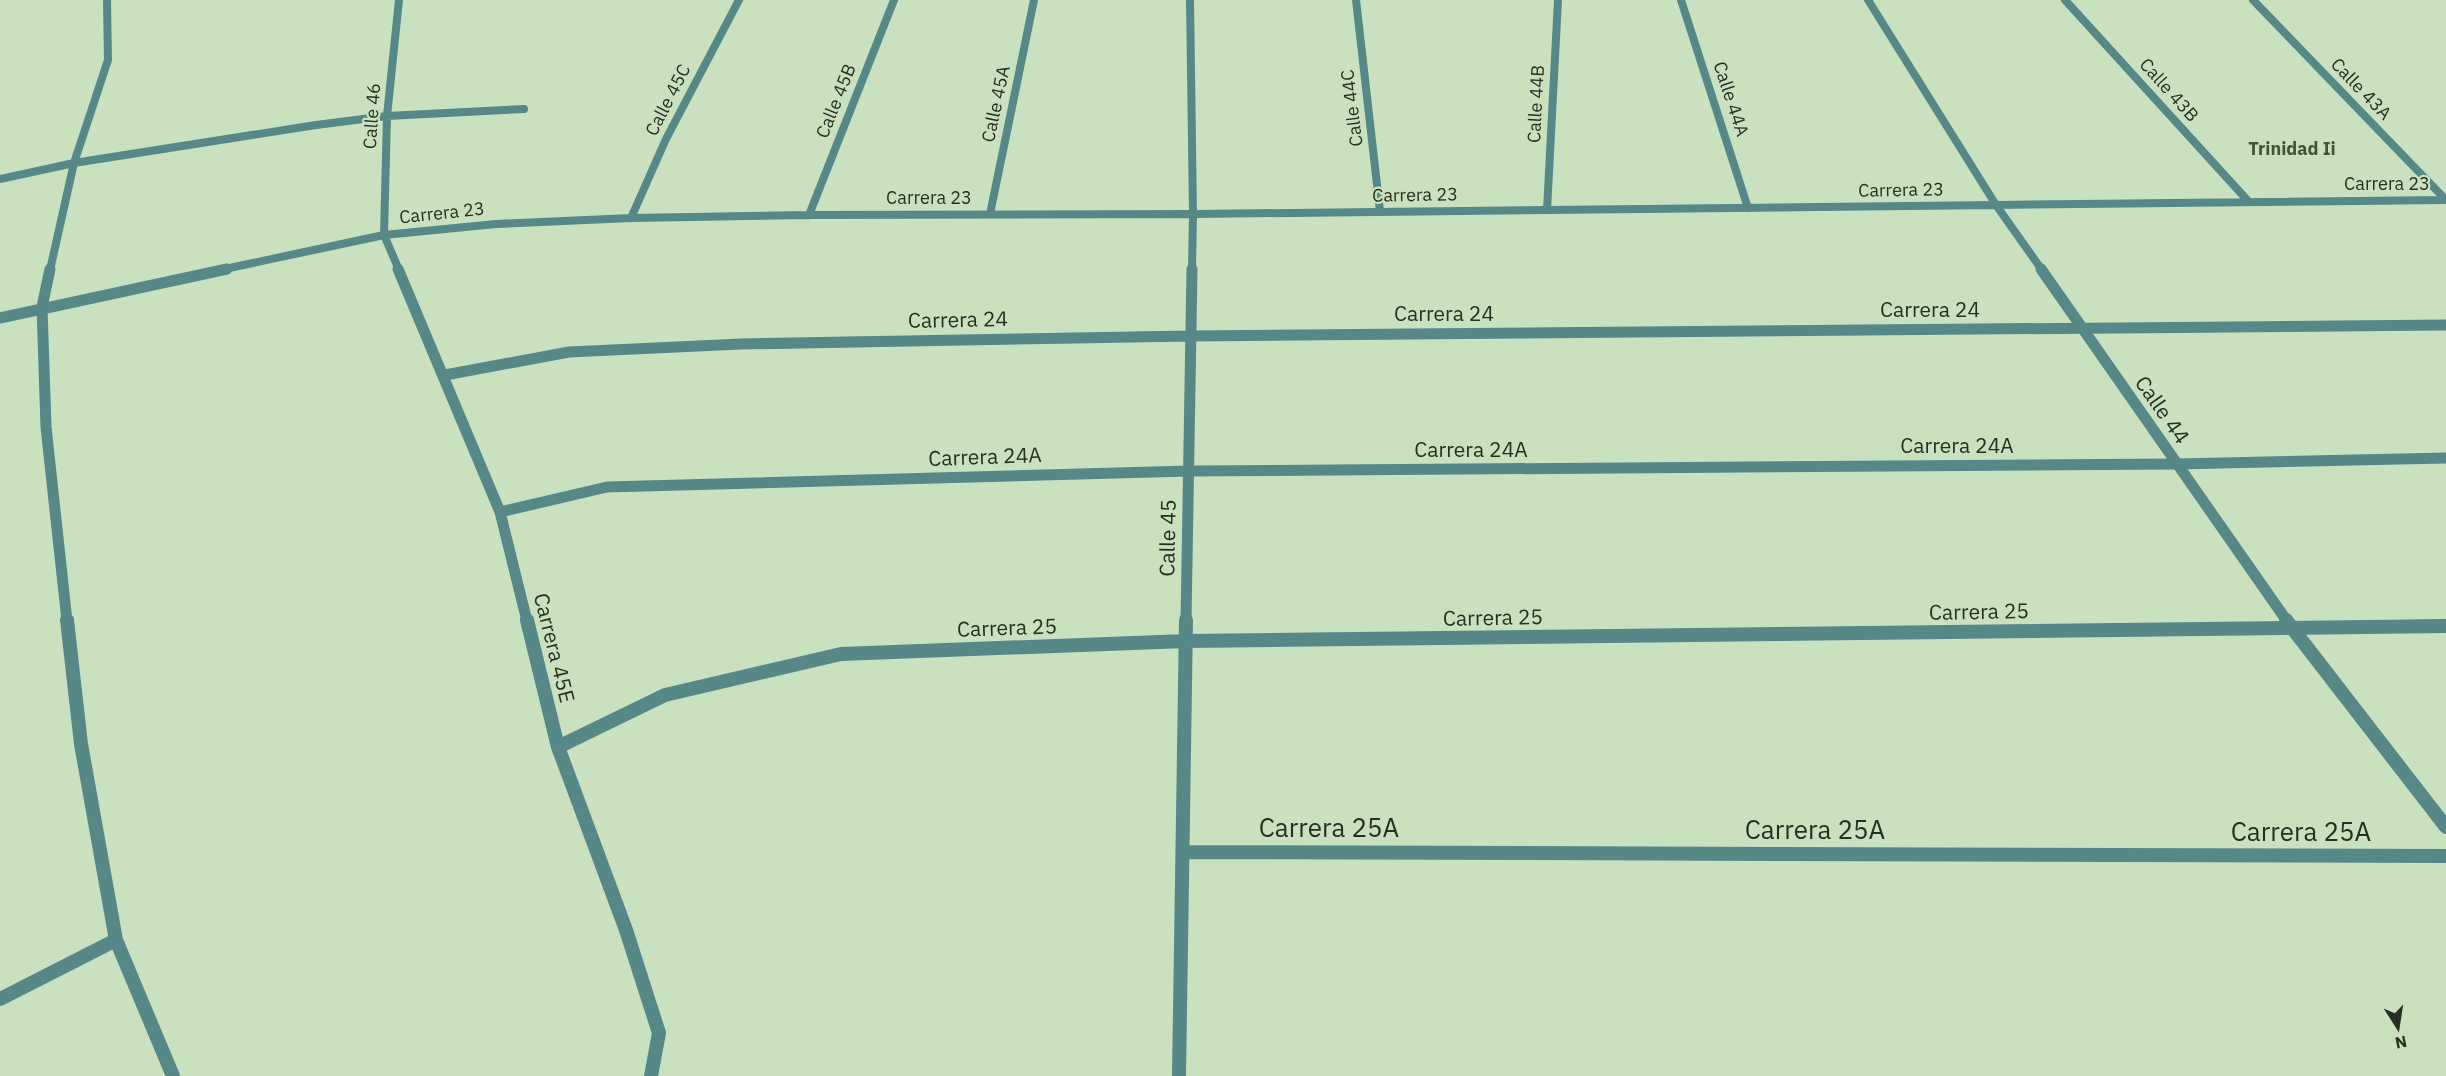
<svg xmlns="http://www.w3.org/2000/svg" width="2446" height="1076" viewBox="0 0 2446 1076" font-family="'IBM Plex Sans',sans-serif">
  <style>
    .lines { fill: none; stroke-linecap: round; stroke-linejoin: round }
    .minor-far2 { stroke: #568888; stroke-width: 8 }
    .minor-far1 { stroke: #568888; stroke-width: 11 }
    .minor { stroke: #568888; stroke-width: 14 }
    .tertiary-far2 { stroke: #568888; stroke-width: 8 }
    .tertiary-far1 { stroke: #568888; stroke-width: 11 }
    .tertiary { stroke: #568888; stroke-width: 14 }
    .labels { text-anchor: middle; stroke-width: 4.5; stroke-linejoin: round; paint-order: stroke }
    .far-street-label { font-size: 18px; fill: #272f22; stroke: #cae1c0 }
    .far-neighbourhood-label { font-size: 18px; font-weight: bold; fill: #415438; stroke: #cae1c0 }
    .street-label { font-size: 21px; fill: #272f22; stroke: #cae1c0 }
    .near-street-label { font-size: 26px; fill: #272f22; stroke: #cae1c0 }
  </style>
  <rect width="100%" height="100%" fill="#cae1c0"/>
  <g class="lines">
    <path class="minor-far2" d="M 1356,0 L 1380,211
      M 1681,0 L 1748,208
      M 1868,0 L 1996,205 L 2446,200
      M 2065,0 L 2249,202
      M 2253,0 L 2446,200
      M 0,179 L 74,163 L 316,125 L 387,116 L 524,109
      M 1547,210 L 1558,0
      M 990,214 L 1034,0
      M 809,215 L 894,0
      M 631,218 L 666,139 L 739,0
      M 50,270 L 74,163 L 108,60 L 107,0
      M 220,270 L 384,235 L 496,224 L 631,218 L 809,215 L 1193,214 L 1192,270
      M 399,270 L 384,235 L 387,116 L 399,0"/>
    <path class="minor-far1" d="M 50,269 L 42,307 L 46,427 L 67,621
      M 398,269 L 500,512 L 527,621
      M 0,318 L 227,269
      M 445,375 L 569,352 L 741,344 L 1190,336 L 2446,325
      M 500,512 L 607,487 L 1189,471 L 2177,464 L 2446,458
      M 1186,621 L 1192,269"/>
    <path class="minor" d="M 67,620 L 81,744 L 116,940 L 173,1076
      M 527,620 L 558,747 L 626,930 L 659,1033 L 651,1076
      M 558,747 L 665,695 L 841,654 L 1186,641 L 2446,626
      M 1183,852 L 2446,856
      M 0,999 L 116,940
      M 1179,1076 L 1186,620"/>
    <path class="tertiary-far2" d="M 1190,0 L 1193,214 L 1996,205 L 2042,270"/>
    <path class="tertiary-far1" d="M 2041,269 L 2287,621"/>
    <path class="tertiary" d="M 2286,620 L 2446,827"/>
  </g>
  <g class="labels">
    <g class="far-street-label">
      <text transform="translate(2361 89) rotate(46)" y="6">Calle 43A</text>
      <text transform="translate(2169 90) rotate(48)" y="6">Calle 43B</text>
      <text transform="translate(1731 99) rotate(72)" y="6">Calle 44A</text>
      <text transform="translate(668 100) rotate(-63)" y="6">Calle 45C</text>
      <text transform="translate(836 101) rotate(-68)" y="6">Calle 45B</text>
      <text transform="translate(996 104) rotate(-78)" y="6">Calle 45A</text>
      <text transform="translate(1536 104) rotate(-87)" y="6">Calle 44B</text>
      <text transform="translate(1352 108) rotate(-97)" y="6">Calle 44C</text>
      <text transform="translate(372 116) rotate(-86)" y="6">Calle 46</text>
      <text x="2387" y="190">Carrera 23</text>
      <text transform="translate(1901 190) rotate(-1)" y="6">Carrera 23</text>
      <text transform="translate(1415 195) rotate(-1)" y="6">Carrera 23</text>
      <text x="929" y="204">Carrera 23</text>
      <text transform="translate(442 213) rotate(-6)" y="6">Carrera 23</text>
    </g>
    <g class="far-neighbourhood-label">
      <text x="2292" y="155">Trinidad Ii</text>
    </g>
    <g class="street-label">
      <text x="1930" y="317">Carrera 24</text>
      <text x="1444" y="321">Carrera 24</text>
      <text transform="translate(958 320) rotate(-1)" y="7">Carrera 24</text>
      <text transform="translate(2162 410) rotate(55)" y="7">Calle 44</text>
      <text x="1957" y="453">Carrera 24A</text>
      <text x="1471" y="457">Carrera 24A</text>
      <text transform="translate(985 457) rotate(-2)" y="7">Carrera 24A</text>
      <text transform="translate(1168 538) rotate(-89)" y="7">Calle 45</text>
      <text transform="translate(1979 612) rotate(-1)" y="7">Carrera 25</text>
      <text transform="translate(1493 618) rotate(-1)" y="7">Carrera 25</text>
      <text transform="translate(1007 628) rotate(-2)" y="7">Carrera 25</text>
      <text transform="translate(554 648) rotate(76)" y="7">Carrera 45E</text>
    </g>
    <g class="near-street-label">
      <text x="1329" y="837">Carrera 25A</text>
      <text x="1815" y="839">Carrera 25A</text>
      <text x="2301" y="841">Carrera 25A</text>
    </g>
  </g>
  <g transform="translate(2398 1028) rotate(168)" stroke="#cae1c0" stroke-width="4.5" paint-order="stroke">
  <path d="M0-4.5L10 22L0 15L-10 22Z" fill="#272f22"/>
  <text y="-9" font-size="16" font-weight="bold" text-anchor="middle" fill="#272f22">N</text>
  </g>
</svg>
